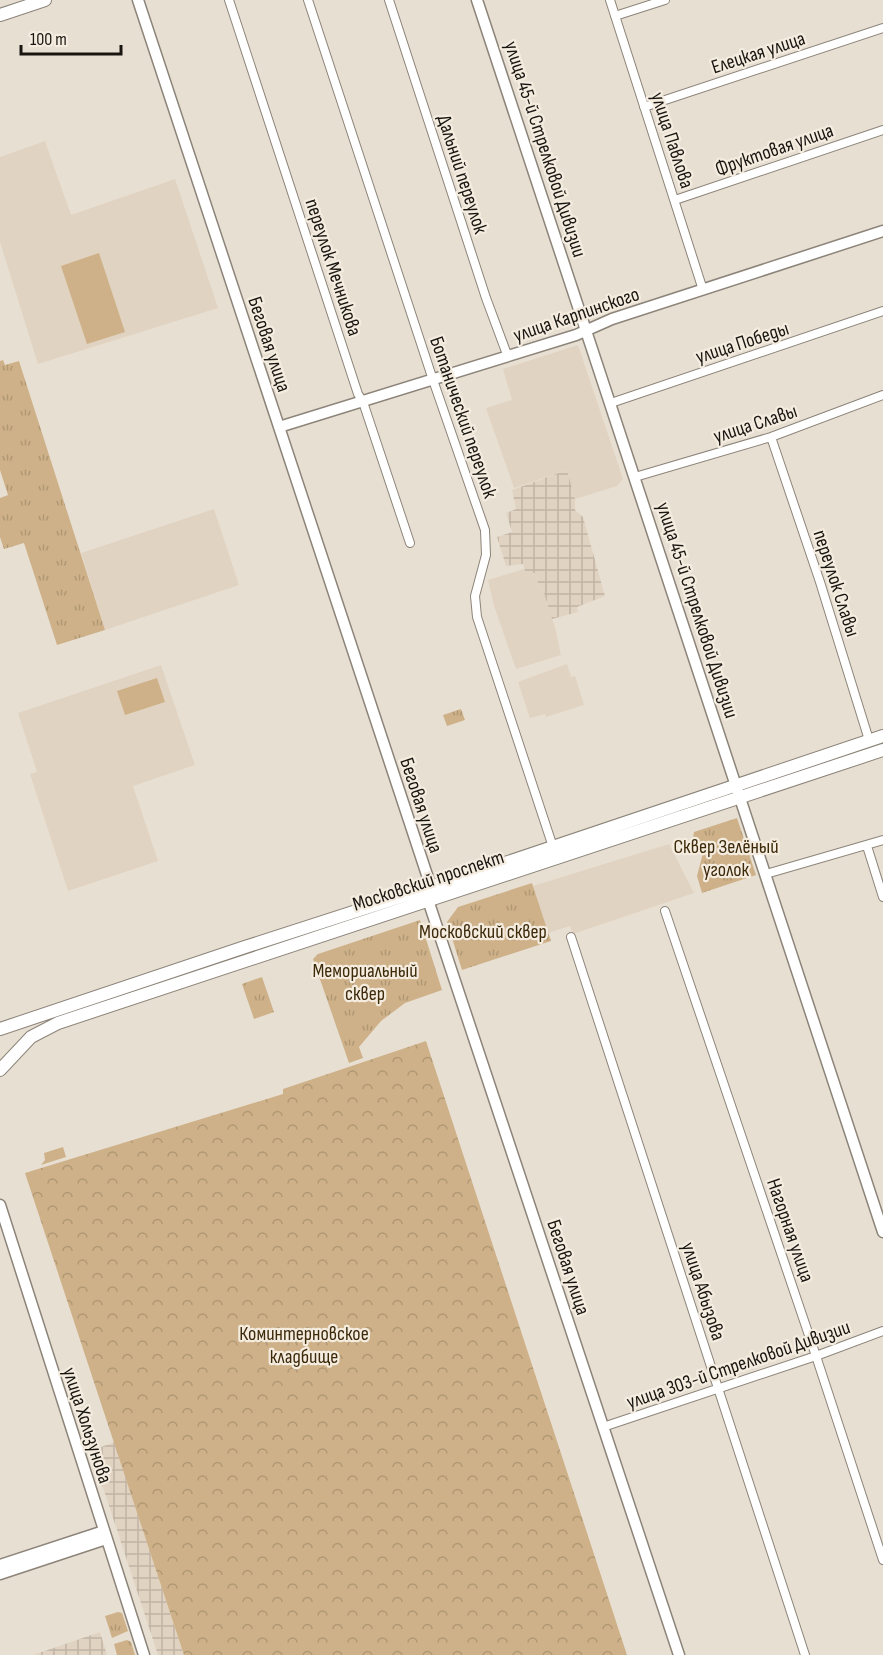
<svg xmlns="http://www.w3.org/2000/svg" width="883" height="1655" viewBox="0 0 883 1655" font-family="'Sofia Sans Condensed',sans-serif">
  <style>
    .built { fill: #e1d3c1 }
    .industrial { fill: url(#industrial-grid) }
    .grass { fill: url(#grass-tufts) }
    .forest { fill: url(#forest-crowns) }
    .pitch { fill: #ceb188 }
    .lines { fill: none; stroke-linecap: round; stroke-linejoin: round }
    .street-casing { stroke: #8c8479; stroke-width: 10 }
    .secondary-casing { stroke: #8c8479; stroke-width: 13 }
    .primary-casing { stroke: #8c8479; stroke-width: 14 }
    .street { stroke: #fff; stroke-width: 8 }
    .secondary { stroke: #fff; stroke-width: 10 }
    .primary { stroke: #fff; stroke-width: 12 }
    .labels { text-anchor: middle; stroke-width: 4.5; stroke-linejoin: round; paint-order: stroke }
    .street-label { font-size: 20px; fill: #191612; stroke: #f5ece0 }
    .park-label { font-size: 20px; fill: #3d2a0a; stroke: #f5ece0 }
  </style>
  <defs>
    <pattern id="industrial-grid" width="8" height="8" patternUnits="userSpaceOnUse" patternTransform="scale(1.5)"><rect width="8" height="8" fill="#e1d3c1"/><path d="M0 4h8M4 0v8" fill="none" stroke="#c0b4a5"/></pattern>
    <pattern id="grass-tufts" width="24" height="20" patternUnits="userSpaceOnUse" patternTransform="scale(1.5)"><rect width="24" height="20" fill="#ceb188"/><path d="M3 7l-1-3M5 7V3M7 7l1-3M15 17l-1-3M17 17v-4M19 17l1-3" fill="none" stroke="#b09874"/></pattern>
    <pattern id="forest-crowns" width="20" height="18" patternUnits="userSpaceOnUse" patternTransform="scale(1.5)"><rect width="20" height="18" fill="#ceb188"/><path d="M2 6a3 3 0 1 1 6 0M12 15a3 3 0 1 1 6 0" fill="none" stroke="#b09874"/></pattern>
  </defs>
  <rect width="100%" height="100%" fill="#e8dfd3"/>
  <path class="built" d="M 45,141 L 71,215 L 175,179 L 218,308 L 38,364 L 0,242 L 0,157 Z
    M 578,345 L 623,479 L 617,486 L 575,499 L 567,470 L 514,488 L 486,408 L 512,400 L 503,369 Z
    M 214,509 L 239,585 L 105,630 L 81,553 Z
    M 524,569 L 525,571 L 535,572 L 540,589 L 543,590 L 556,631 L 561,655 L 516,669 L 494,606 L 488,580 Z
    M 567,664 L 571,677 L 575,676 L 584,705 L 546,717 L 545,714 L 530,718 L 518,682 Z
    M 161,665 L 195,765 L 133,786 L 158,861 L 68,891 L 30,774 L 37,772 L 18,713 Z
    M 669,844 L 694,893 L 573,934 L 570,926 L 548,933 L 533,886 Z"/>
  <path class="industrial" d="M 567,470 L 575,499 L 575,510 L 583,517 L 605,596 L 577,607 L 578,612 L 552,619 L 543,590 L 540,589 L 535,573 L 525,571 L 523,564 L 506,566 L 497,537 L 512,532 L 506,513 L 516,509 L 512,490 Z
    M 114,1442 L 184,1655 L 158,1655 L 91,1451 Z
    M 100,1632 L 107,1655 L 33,1655 Z"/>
  <path class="grass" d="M 3,360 L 5,365 L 19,361 L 105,630 L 57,645 L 24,543 L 4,549 L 0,537 L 0,498 L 8,495 L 0,470 L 0,361 Z
    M 461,709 L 465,720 L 447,726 L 443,715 Z
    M 737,818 L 756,875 L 702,893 L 697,876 L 703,853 L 691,848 L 694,832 Z
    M 532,883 L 551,941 L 462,970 L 447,922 L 458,907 Z
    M 420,920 L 442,990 L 405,1003 L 381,1021 L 359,1047 L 363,1058 L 349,1063 L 313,959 L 318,954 Z
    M 262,977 L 274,1012 L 254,1019 L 242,984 Z
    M 63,1147 L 66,1157 L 41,1165 L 45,1160 L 44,1153 Z
    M 118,1612 L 122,1613 L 128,1631 L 112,1638 L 105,1616 Z
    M 127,1640 L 131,1642 L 135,1655 L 117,1655 L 114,1644 Z"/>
  <path class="forest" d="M 426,1041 L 627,1655 L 184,1655 L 25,1173 L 283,1094 L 283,1089 Z"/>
  <path class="pitch" d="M 99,253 L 125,332 L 87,344 L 61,266 Z
    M 157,678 L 165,702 L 125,715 L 117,691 Z"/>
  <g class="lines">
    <g class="street-casing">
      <path id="street" d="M 229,0 L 358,394 L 363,402 L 410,543
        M 308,0 L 433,380 L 485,530 L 486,555 L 475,596 L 477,617 L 553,847
        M 389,0 L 486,298 L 508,357
        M 610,0 L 703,290
        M 615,16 L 665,0
        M 644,107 L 883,28
        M 675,200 L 883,130
        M 611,403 L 883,311
        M 771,437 L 820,582 L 869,740
        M 635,477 L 771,437 L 883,395
        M 867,846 L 883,897
        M 766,874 L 883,840
        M 665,911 L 816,1356 L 883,1560
        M 571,937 L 805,1655
        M 603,1427 L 816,1356 L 883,1331"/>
    </g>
    <g class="secondary-casing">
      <path id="secondary" d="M 138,0 L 431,887 L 428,900 L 679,1655
        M 477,0 L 883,1232
        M 279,427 L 576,335 L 612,319 L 883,231
        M 0,1205 L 144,1655
        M 0,1565 L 104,1531
        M 0,1574 L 106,1539"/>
    </g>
    <g class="primary-casing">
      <path id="primary" d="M 0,15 L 45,0
        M 0,1029 L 245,947 L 499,865 L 883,736
        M 0,1070 L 31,1037 L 58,1023 L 883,750"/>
    </g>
    <use href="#street" class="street"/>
    <use href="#secondary" class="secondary"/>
    <use href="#primary" class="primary"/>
  </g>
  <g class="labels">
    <g class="street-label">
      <text transform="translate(758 52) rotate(-18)" y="7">Елецкая улица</text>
      <text transform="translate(673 140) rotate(72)" y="7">улица Павлова</text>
      <text transform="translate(546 149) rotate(72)" y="7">улица 45-й Стрелковой Дивизии</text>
      <text transform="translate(774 149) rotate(-19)" y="7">Фруктовая улица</text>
      <text transform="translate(463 174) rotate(72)" y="7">Дальний переулок</text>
      <text transform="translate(334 267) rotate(72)" y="7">переулок Мечникова</text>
      <text transform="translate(576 314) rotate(-19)" y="7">улица Карпинского</text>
      <text transform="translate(742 342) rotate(-18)" y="7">улица Победы</text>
      <text transform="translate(270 344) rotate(72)" y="7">Беговая улица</text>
      <text transform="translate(464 417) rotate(71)" y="7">Ботанический переулок</text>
      <text transform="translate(755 423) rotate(-18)" y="7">улица Славы</text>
      <text transform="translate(837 583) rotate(72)" y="7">переулок Славы</text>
      <text transform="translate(698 610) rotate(72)" y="7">улица 45-й Стрелковой Дивизии</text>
      <text transform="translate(422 805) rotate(72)" y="7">Беговая улица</text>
      <text transform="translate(428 880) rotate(-18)" y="7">Московский проспект</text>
      <text transform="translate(791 1230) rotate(71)" y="7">Нагорная улица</text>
      <text transform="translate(569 1267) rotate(72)" y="7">Беговая улица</text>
      <text transform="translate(704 1291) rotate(72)" y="7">улица Абызова</text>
      <text transform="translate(738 1364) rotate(-19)" y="7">улица 303-й Стрелковой Дивизии</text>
      <text transform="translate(88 1425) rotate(72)" y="7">улица Хользунова</text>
    </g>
    <g class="park-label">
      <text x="726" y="853">Сквер Зелёный<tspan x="726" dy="23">уголок</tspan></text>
      <text x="483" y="938">Московский сквер</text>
      <text x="365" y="977">Мемориальный<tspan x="365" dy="23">сквер</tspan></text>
      <text x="304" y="1340">Коминтерновское<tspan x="304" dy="23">кладбище</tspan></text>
    </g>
  </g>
  <path d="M21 45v9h100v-9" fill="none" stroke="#191612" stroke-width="3"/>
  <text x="30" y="45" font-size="18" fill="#191612" stroke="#f5ece0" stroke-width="4.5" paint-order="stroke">100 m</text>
</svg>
